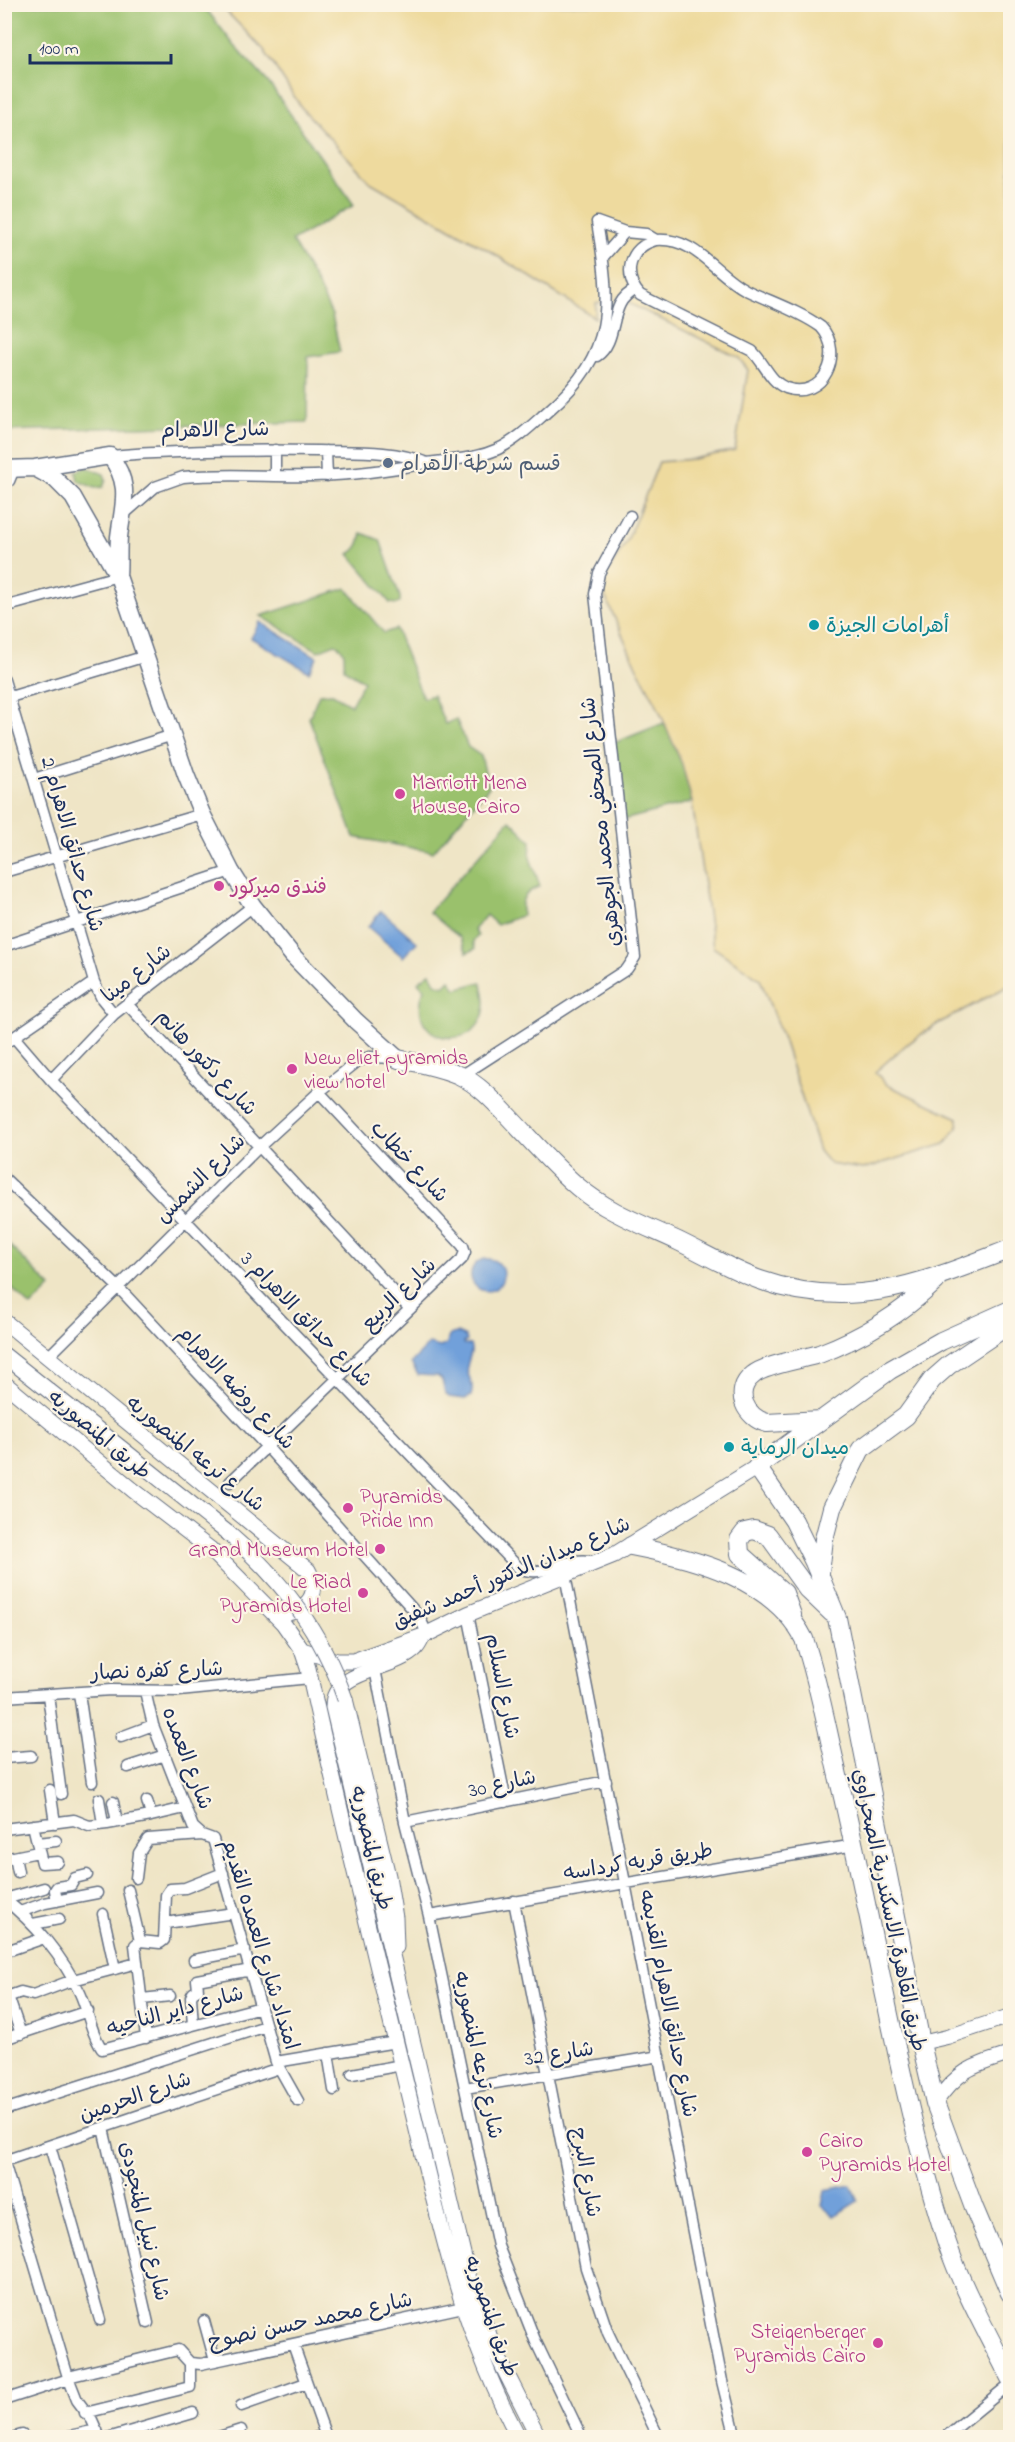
<svg xmlns="http://www.w3.org/2000/svg" width="1015" height="2442" viewBox="0 0 1015 2442" font-family="'Indie Flower','Playpen Sans Arabic',sans-serif">
  <style>
    .green { fill: #9ac16c; stroke: #5a7865; stroke-width: 1.5 }
    .sand { fill: #eeda9e; stroke: #84847e; stroke-width: 1.5 }
    .water { fill: #71a0da; stroke: #46689c; stroke-width: 1.5 }
    .lines { fill: none; stroke-linecap: round; stroke-linejoin: round }
    .minor-casing { stroke: #656f82; stroke-width: 13 }
    .tertiary-casing { stroke: #656f82; stroke-width: 16 }
    .secondary-casing { stroke: #656f82; stroke-width: 17 }
    .primary-casing { stroke: #656f82; stroke-width: 19 }
    .trunk-casing { stroke: #656f82; stroke-width: 20 }
    .minor { stroke: #fff; stroke-width: 10 }
    .tertiary { stroke: #fff; stroke-width: 14 }
    .secondary { stroke: #fff; stroke-width: 15 }
    .primary { stroke: #fff; stroke-width: 16 }
    .trunk { stroke: #fff; stroke-width: 18 }
    .secondary-bridge-casing { stroke: #656f82; stroke-width: 17; stroke-linecap: butt }
    .secondary-bridge { stroke: #fff; stroke-width: 15 }
    .service-dot { fill: #5c6f8a; stroke: #fcf5e5; stroke-width: 2 }
    .culture-dot { fill: #0f9aa8; stroke: #fcf5e5; stroke-width: 2 }
    .hotel-dot { fill: #d1479c; stroke: #fcf5e5; stroke-width: 2 }
    .labels { text-anchor: middle; stroke-width: 4.5; stroke-linejoin: round; paint-order: stroke }
    .street-label { font-size: 21px; fill: #1b2f5e; stroke: #fcf5e5 }
    .service-label { font-size: 21px; fill: #4e5e75; stroke: #fcf5e5; text-anchor: start }
    .culture-label { font-size: 21px; fill: #0d838f; stroke: #fcf5e5; text-anchor: start }
    .hotel-label { font-size: 21px; fill: #b23c85; stroke: #fcf5e5; text-anchor: start }
  </style>
  <rect width="100%" height="100%" fill="#fcf5e5"/>
  <filter id="ink" filterUnits="userSpaceOnUse"><feTurbulence type="fractalNoise" baseFrequency=".0167" numOctaves="2"/><feDisplacementMap in="SourceGraphic" scale="12" xChannelSelector="R" yChannelSelector="G"/><feConvolveMatrix kernelMatrix="1 2 1 2 8 2 1 2 1" color-interpolation-filters="sRGB"/></filter>
  <filter id="wash" filterUnits="userSpaceOnUse"><feTurbulence type="fractalNoise" baseFrequency=".008" numOctaves="4" result="noise"/><feDisplacementMap in="SourceGraphic" scale="24" xChannelSelector="R" yChannelSelector="G"/><feGaussianBlur stdDeviation="1.35" result="paint"/><feColorMatrix in="noise" values="0 0 0 0 0 0 0 0 0 0 0 0 0 0 0 0 0 1.4 0 .05"/><feComposite in="paint" operator="in"/></filter>
  <g filter="url(#wash)">
    <rect width="100%" height="100%" fill="#efe5c6"/>
    <path class="green" d="M 4,5 L 203,5 L 234,45 L 268,82 L 354,205 L 292,241 L 314,278 L 332,315 L 340,352 L 308,357 L 307,422 L 5,431 Z
      M 86,467 L 104,474 L 106,480 L 103,487 L 95,488 L 78,481 L 76,472 Z
      M 362,533 L 380,540 L 400,597 L 400,602 L 397,604 L 390,603 L 349,554 C 358,549 360,543 362,533 Z
      M 346,588 L 384,633 L 396,629 L 423,698 L 433,695 L 445,724 L 456,719 L 468,747 L 481,756 L 489,787 L 433,852 L 354,837 L 309,718 L 319,694 L 331,693 L 351,705 L 364,681 L 344,669 C 344,658 347,649 335,644 L 318,651 L 261,616 Z
      M 664,723 L 682,764 L 692,802 L 623,820 L 614,743 Z
      M 510,820 L 531,841 L 530,858 L 540,886 C 526,892 518,899 523,915 L 497,925 L 486,915 L 474,930 L 478,936 L 473,941 L 475,949 L 467,953 L 460,938 L 429,912 Z
      M 430,973 L 435,983 L 444,986 L 450,980 L 456,989 L 481,982 C 506,1054 400,1056 424,989 L 418,982 Z
      M 8,1244 L 51,1287 L 31,1307 L 5,1282 L 5,1247 Z"/>
    <path class="sand" d="M 220,5 L 1010,5 L 1010,985 L 939,1023 L 907,1044 L 875,1072 L 887,1085 L 958,1118 L 957,1128 L 945,1144 L 863,1169 L 830,1164 L 819,1151 L 783,1039 L 760,979 L 713,947 L 692,802 L 682,764 L 656,703 L 636,666 L 600,585 L 627,541 L 659,462 L 693,459 L 735,450 L 748,370 L 738,357 L 616,297 L 616,301 L 596,303 L 595,318 L 488,250 L 370,182 L 301,107 L 264,50 Z"/>
    <path class="water" d="M 260,622 L 317,657 L 309,672 L 251,638 Z
      M 381,911 L 417,942 L 403,957 L 368,927 Z
      M471 1275a16 16 0 1 1 32 0a16 16 0 1 1-32 0Z
      M 457,1333 L 466,1337 L 467,1341 L 464,1342 L 464,1344 L 470,1345 C 474,1353 467,1359 467,1368 C 468,1380 475,1382 471,1396 L 465,1399 L 449,1397 L 445,1393 L 442,1380 L 437,1376 L 418,1375 L 411,1363 L 429,1344 L 440,1347 L 447,1344 C 448,1336 449,1334 457,1333 Z
      M 851,2185 L 858,2201 L 834,2216 L 822,2206 L 825,2190 Z"/>
  </g>
  <g filter="url(#ink)">
    <g class="lines">
      <g class="minor-casing">
        <path id="minor" d="M 597,222 L 625,232 L 646,234 L 656,240
          M 656,240 C 696,237 715,274 746,290 C 771,302 799,311 821,327 C 845,353 824,401 786,388 C 770,382 764,362 752,351 L 640,295 C 622,275 629,247 656,240 Z
          M 603,257 L 625,232
          M 597,356 C 620,340 607,302 635,290
          M 326,451 L 327,476
          M 110,456 C 179,450 249,450 318,451 C 354,452 392,449 427,463
          M 275,476 L 275,450
          M 4,482 L 9,481 L 14,469
          M 124,514 L 155,487 L 183,477 C 226,473 271,477 314,476 C 353,475 389,470 427,463 C 451,459 474,460 498,449 C 517,440 532,425 548,411 C 616,352 611,305 597,222
          M 4,607 L 118,576
          M 4,680 L 94,982 L 102,999 L 114,1014
          M 10,697 L 146,656
          M 34,779 L 173,735
          M 4,872 L 202,814
          M 4,946 L 231,871
          M 127,1004 L 410,1309
          M 14,1037 L 51,1080 L 519,1568 C 547,1580 563,1554 596,1562
          M 4,1044 L 94,982
          M 461,1076 L 627,969 L 635,957 L 595,594 L 599,573 L 630,516
          M 51,1080 L 114,1014 L 253,906
          M 4,1178 L 118,1287 L 267,1447 L 418,1615 L 427,1633
          M 47,1358 L 259,1147 L 319,1092 L 358,1061 L 370,1057 L 395,1058
          M 230,1482 L 462,1259 L 465,1252 L 463,1246 L 319,1092
          M 565,1575 L 722,2381 L 736,2438
          M 468,1614 L 506,1802
          M 375,1669 L 405,1822 L 429,1916 L 498,2246 L 535,2340 L 582,2438
          M 145,1691 L 153,1725 L 193,1827 L 202,1835
          M 79,1693 L 92,1782
          M 48,1695 L 61,1794
          M 4,1697 L 111,1690 L 179,1691 L 310,1678
          M 121,1737 L 153,1725
          M 4,1758 L 31,1756
          M 128,1767 L 165,1755
          M 50,1790 L 55,1823
          M 99,1799 L 103,1824
          M 147,1801 L 151,1816
          M 113,1802 L 117,1822
          M 405,1822 L 606,1781
          M 33,1825 L 42,1863 L 58,1862
          M 4,1829 L 74,1820 L 89,1826 L 107,1824 L 151,1816 L 185,1808
          M 37,1843 L 56,1841
          M 15,1857 L 18,1872
          M 4,1859 L 38,1852
          M 136,1878 L 139,1853 L 148,1839 L 202,1835 L 213,1839 L 276,2062 L 298,2101
          M 128,1890 L 140,1941
          M 4,1899 C 35,1923 63,1957 80,1993 C 88,2010 91,2034 102,2049 L 261,2007
          M 5,1899 L 44,1888
          M 57,1901 L 55,1890 L 57,1887 L 71,1885 L 75,1878 L 87,1875
          M 514,1901 L 586,2268 L 608,2333 L 659,2438
          M 20,1912 L 45,1903 L 97,1893
          M 103,1914 L 115,1969
          M 429,1916 L 855,1845
          M 166,1923 L 234,1913
          M 33,1924 L 59,1919
          M 4,1952 L 44,1938
          M 194,1960 L 245,1950
          M 8,1996 L 21,2034
          M 4,1998 L 21,1992 L 33,1995 L 73,1980 L 137,1963
          M 142,1999 L 170,1996
          M 193,2025 L 191,1997 L 193,1993 L 198,1990 L 197,1980 L 251,1970
          M 146,2038 L 135,1945 L 140,1941 L 160,1943 L 164,1940 L 166,1895 L 170,1889 L 185,1888 L 223,1873
          M 4,2039 L 88,2011
          M 328,2053 L 334,2090
          M 276,2062 L 396,2042
          M 352,2074 L 402,2065
          M 465,2088 L 660,2056
          M 4,2110 L 266,2026
          M 103,2128 L 148,2323
          M 50,2146 L 100,2320
          M 4,2161 L 279,2068
          M 4,2162 L 68,2377 L 77,2400 L 92,2420 L 100,2438
          M 204,2321 L 215,2361
          M 293,2344 L 325,2434 L 315,2438
          M 68,2377 L 178,2350 L 190,2363 L 201,2364 L 463,2307
          M 4,2400 L 69,2379
          M 241,2406 L 306,2383
          M 85,2413 L 190,2387 L 190,2363
          M 12,2438 L 22,2435 L 26,2438
          M 60,2438 L 97,2430
          M 108,2438 L 193,2413
          M 216,2438 L 241,2430
          M 944,2438 L 1010,2384"/>
      </g>
      <g class="tertiary-casing">
        <path id="tertiary" d="M 921,2043 L 947,2037 L 1010,2016
          M 935,2103 C 959,2069 973,2066 1010,2054"/>
      </g>
      <g class="secondary-casing">
        <path id="secondary" d="M 4,1321 L 308,1570 C 324,1598 302,1613 275,1615
          M 4,1355 L 229,1534
          M 4,1383 L 133,1490 L 210,1549 L 283,1623 L 302,1650 L 308,1668 C 338,1806 372,1943 405,2080 C 435,2202 458,2326 519,2438
          M 423,1636 C 421,1640 419,1645 416,1648 C 394,1671 332,1669 333,1707 L 469,2279 L 494,2349 L 539,2438
          M 302,1650 L 337,1661 L 353,1661 L 423,1636 L 468,1614 L 614,1555 L 757,1467
          M 345,1699 L 388,1876 L 395,1918 L 396,1947"/>
      </g>
      <g class="primary-casing">
        <path id="primary" d="M 35,468 L 55,479 L 73,497 L 118,576 L 186,775 L 202,814 L 231,871 L 253,906 L 293,956 L 356,1021 L 398,1059
          M 4,469 L 35,468 L 110,456 C 132,485 123,504 119,537 C 118,550 119,563 118,576"/>
      </g>
      <g class="trunk-casing">
        <path id="trunk" d="M 398,1059 C 419,1063 440,1067 459,1075 C 478,1084 494,1101 508,1116 C 531,1140 553,1166 578,1187 C 607,1212 644,1225 678,1241 C 705,1254 732,1270 760,1280 C 854,1313 924,1282 1010,1249
          M 1010,1310 L 941,1341 L 890,1370 L 757,1467 L 794,1521 L 814,1562 L 837,1618 L 921,2043 L 935,2103 L 974,2208 L 1010,2293
          M 821,1420 L 767,1423 C 746,1418 732,1391 753,1375 C 764,1365 803,1359 819,1354 C 862,1338 902,1313 936,1281
          M 631,1546 C 693,1558 773,1578 804,1639 C 820,1686 828,1736 840,1784 C 876,1937 899,2094 947,2243 C 963,2290 988,2334 1010,2378
          M 820,1573 L 824,1539 L 832,1508 L 861,1449 L 906,1416 L 932,1380 L 949,1365 L 1010,1324
          M 792,1615 L 784,1593 L 740,1554 L 739,1540 L 745,1532 L 754,1530 L 768,1535 L 807,1589 L 832,1613"/>
      </g>
      <use href="#minor" class="minor"/>
      <use href="#tertiary" class="tertiary"/>
      <use href="#secondary" class="secondary"/>
      <use href="#primary" class="primary"/>
      <use href="#trunk" class="trunk"/>
      <g class="secondary-bridge-casing">
        <path id="secondary-bridge" d="M 229,1534 C 282,1580 322,1632 345,1699"/>
      </g>
      <use href="#secondary-bridge" class="secondary-bridge"/>
    </g>
  </g>
  <circle class="service-dot" cx="388" cy="463" r="6"/>
  <g class="culture-dot">
    <circle cx="814" cy="625" r="6"/>
    <circle cx="729" cy="1447" r="6"/>
  </g>
  <g class="hotel-dot">
    <circle cx="400" cy="794" r="6"/>
    <circle cx="219" cy="886" r="6"/>
    <circle cx="292" cy="1069" r="6"/>
    <circle cx="348" cy="1508" r="6"/>
    <circle cx="380" cy="1549" r="6"/>
    <circle cx="363" cy="1593" r="6"/>
    <circle cx="807" cy="2152" r="6"/>
    <circle cx="878" cy="2343" r="6"/>
  </g>
  <g class="labels">
    <g class="street-label">
      <text transform="translate(215 429) rotate(-1)" y="7">شارع الاهرام</text>
      <text transform="translate(600 822) rotate(-96)" y="7">شارع الصحفي محمد الجوهري</text>
      <text transform="translate(73 844) rotate(74)" y="7">شارع حدائق الاهرام 2</text>
      <text transform="translate(136 973) rotate(-38)" y="7">شارع مينا</text>
      <text transform="translate(207 1062) rotate(47)" y="7">شارع دكتور هانم</text>
      <text transform="translate(410 1161) rotate(47)" y="7">شارع خطاب</text>
      <text transform="translate(200 1178) rotate(-45)" y="7">شارع الشمس</text>
      <text transform="translate(398 1294) rotate(-44)" y="7">شارع الربيع</text>
      <text transform="translate(307 1319) rotate(46)" y="7">شارع حدائق الاهرام 3</text>
      <text transform="translate(237 1387) rotate(47)" y="7">شارع روضه الاهرام</text>
      <text transform="translate(100 1434) rotate(40)" y="7">طريق المنصوريه</text>
      <text transform="translate(196 1453) rotate(39)" y="7">شارع ترعه المنصوريه</text>
      <text transform="translate(511 1572) rotate(-23)" y="7">شارع ميدان الدكتور أحمد شفيق</text>
      <text transform="translate(157 1670) rotate(-2)" y="7">شارع كفره نصار</text>
      <text transform="translate(503 1686) rotate(79)" y="7">شارع السلام</text>
      <text transform="translate(188 1758) rotate(69)" y="7">شارع العمده</text>
      <text transform="translate(502 1783) rotate(-12)" y="7">شارع 30</text>
      <text transform="translate(372 1848) rotate(77)" y="7">طريق المنصوريه</text>
      <text transform="translate(638 1861) rotate(-9)" y="7">طريق قريه كرداسه</text>
      <text transform="translate(890 1910) rotate(78)" y="7">طريق القاهرة, الاسكندرية الصحراوي</text>
      <text transform="translate(261 1944) rotate(73)" y="7">امتداد شارع العمده القديم</text>
      <text transform="translate(669 2003) rotate(79)" y="7">شارع حدائق الاهرام القديمه</text>
      <text transform="translate(175 2010) rotate(-15)" y="7">شارع داير الناحيه</text>
      <text transform="translate(559 2053) rotate(-9)" y="7">شارع 32</text>
      <text transform="translate(479 2055) rotate(78)" y="7">شارع ترعه المنصوريه</text>
      <text transform="translate(135 2096) rotate(-19)" y="7">شارع الحرمين</text>
      <text transform="translate(587 2172) rotate(80)" y="7">شارع البرج</text>
      <text transform="translate(145 2221) rotate(77)" y="7">شارع نبيل المنجودى</text>
      <text transform="translate(492 2316) rotate(71)" y="7">طريق المنصوريه</text>
      <text transform="translate(310 2320) rotate(-12)" y="7">شارع محمد حسن نصوح</text>
    </g>
    <g class="service-label">
      <text x="400" y="470">قسم شرطة الأهرام</text>
    </g>
    <g class="culture-label">
      <text x="826" y="632">أهرامات الجيزة</text>
      <text x="741" y="1454">ميدان الرماية</text>
    </g>
    <g class="hotel-label">
      <text x="412" y="789">Marriott Mena<tspan x="412" dy="24">House, Cairo</tspan></text>
      <text x="231" y="893">فندق ميركور</text>
      <text x="304" y="1064">New eliet pyramids<tspan x="304" dy="24">view hotel</tspan></text>
      <text x="360" y="1503">Pyramids<tspan x="360" dy="24">Pride Inn</tspan></text>
      <text x="368" y="1556" text-anchor="end">Grand Museum Hotel</text>
      <text x="351" y="1588" text-anchor="end">Le Riad<tspan x="351" dy="24">Pyramids Hotel</tspan></text>
      <text x="819" y="2147">Cairo<tspan x="819" dy="24">Pyramids Hotel</tspan></text>
      <text x="866" y="2338" text-anchor="end">Steigenberger<tspan x="866" dy="24">Pyramids Cairo</tspan></text>
    </g>
  </g>
  <rect width="1015" height="2442" fill="none" stroke="#fcf5e5" stroke-width="24"/>
  <path d="M30 54v9h141v-9" fill="none" stroke="#1b2f5e" stroke-width="3"/>
  <text x="39" y="54" font-size="18" fill="#1b2f5e" stroke="#fcf5e5" stroke-width="4.5" paint-order="stroke">100 m</text>
</svg>
